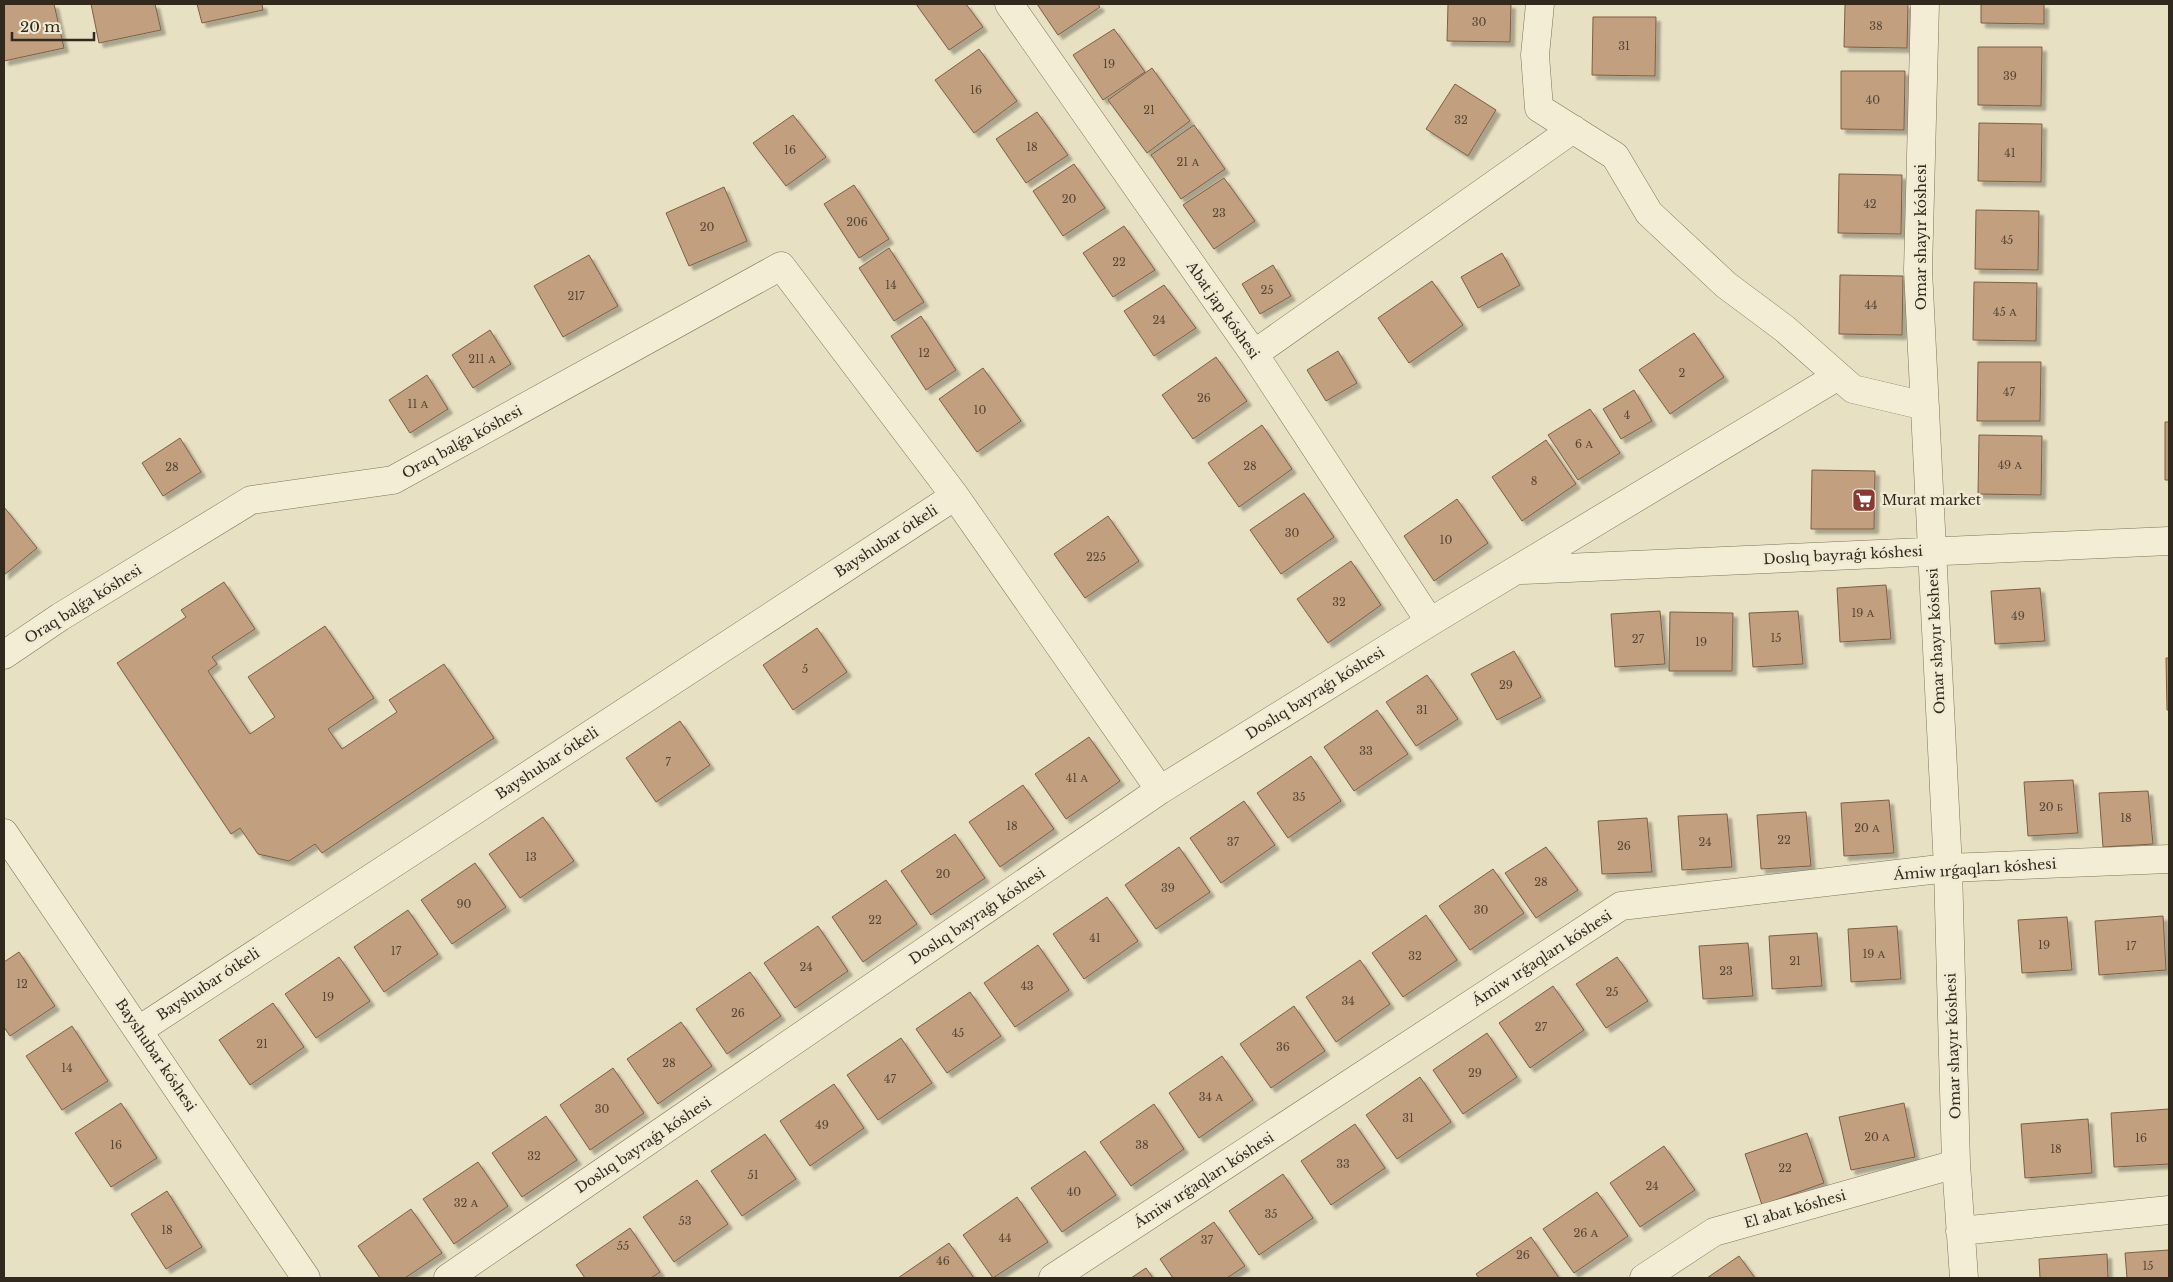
<svg xmlns="http://www.w3.org/2000/svg" width="2173" height="1282" viewBox="0 0 2173 1282" font-family="'Libre Baskerville',serif">
  <style>
    .building { fill: #c29f7e; stroke: #7c5f45; filter: url(#shadow) }
    .lines { fill: none; stroke-linecap: round; stroke-linejoin: round }
    .street-casing { stroke: #80725c; stroke-width: 29 }
    .street { stroke: #f4edd5; stroke-width: 28 }
    .labels { text-anchor: middle; stroke-width: 5; stroke-linejoin: round; paint-order: stroke }
    .number-label { font-size: 11px; fill: #564636 }
    .street-label { font-size: 14px; fill: #32291e; stroke: #f0ead2 }
    .poi-label { font-size: 14px; fill: #32291e; stroke: #f0ead2; text-anchor: start }
  </style>
  <defs>
    <filter id="shadow"><feDropShadow dx="4.5" dy="4.5" stdDeviation="1" flood-color="#0004"/></filter>
  </defs>
  <rect width="100%" height="100%" fill="#e8e0c3"/>
  <path class="building" d="M 4,4 L 54,4 L 64,48 L 4,61 Z
    M 91,4 L 155,4 L 161,30 L 99,43 Z
    M 197,4 L 262,4 L 263,10 L 202,23 Z
    M 916,4 L 966,4 L 983,27 L 949,50 Z
    M 1037,4 L 1098,4 L 1100,7 L 1058,35 Z
    M 1448,4 L 1511,4 L 1510,42 L 1447,41 Z
    M 1845,4 L 1908,4 L 1907,48 L 1844,47 Z
    M 1981,4 L 2044,4 L 2044,24 L 1981,23 Z
    M 1593,17 L 1656,17 L 1655,76 L 1592,75 Z
    M 1114,29 L 1145,72 L 1103,100 L 1073,55 Z
    M 1978,47 L 2042,47 L 2041,106 L 1978,105 Z
    M 979,49 L 1017,101 L 974,133 L 935,80 Z
    M 1152,68 L 1190,121 L 1147,153 L 1108,100 Z
    M 1841,71 L 1905,71 L 1904,130 L 1841,129 Z
    M 1455,84 L 1496,110 L 1468,156 L 1426,129 Z
    M 1037,112 L 1068,155 L 1026,183 L 996,139 Z
    M 793,115 L 826,157 L 786,186 L 753,143 Z
    M 1979,123 L 2042,124 L 2041,182 L 1978,181 Z
    M 1194,125 L 1225,169 L 1181,199 L 1151,155 Z
    M 1074,164 L 1105,208 L 1063,236 L 1033,191 Z
    M 1839,174 L 1902,175 L 1901,234 L 1838,233 Z
    M 1224,178 L 1255,221 L 1214,249 L 1183,205 Z
    M 854,185 L 889,239 L 859,258 L 824,204 Z
    M 724,187 L 747,241 L 689,266 L 666,213 Z
    M 1976,210 L 2039,211 L 2038,270 L 1975,269 Z
    M 1124,226 L 1155,270 L 1113,297 L 1083,253 Z
    M 889,248 L 924,302 L 894,321 L 859,268 Z
    M 1502,253 L 1520,285 L 1478,308 L 1461,277 Z
    M 589,255 L 618,306 L 563,337 L 534,286 Z
    M 1273,265 L 1291,296 L 1260,314 L 1242,284 Z
    M 1840,275 L 1903,276 L 1902,335 L 1839,334 Z
    M 1432,281 L 1463,325 L 1409,363 L 1378,318 Z
    M 1974,282 L 2037,283 L 2036,341 L 1973,340 Z
    M 1164,285 L 1196,328 L 1154,356 L 1124,311 Z
    M 921,316 L 956,370 L 926,390 L 891,336 Z
    M 490,330 L 511,364 L 473,388 L 452,355 Z
    M 1694,333 L 1724,377 L 1670,414 L 1639,370 Z
    M 1338,351 L 1357,383 L 1326,401 L 1307,370 Z
    M 1216,357 L 1247,401 L 1193,439 L 1162,395 Z
    M 1978,362 L 2041,362 L 2040,421 L 1977,421 Z
    M 983,368 L 1021,421 L 977,452 L 939,399 Z
    M 427,375 L 448,409 L 410,433 L 389,400 Z
    M 1634,390 L 1652,421 L 1621,439 L 1603,409 Z
    M 1590,409 L 1620,453 L 1578,480 L 1548,435 Z
    M 2165,422 L 2169,422 L 2169,480 L 2165,480 Z
    M 1262,425 L 1292,469 L 1239,507 L 1208,463 Z
    M 1979,435 L 2042,436 L 2041,495 L 1978,494 Z
    M 180,438 L 201,472 L 163,496 L 142,463 Z
    M 1546,440 L 1576,484 L 1522,521 L 1492,477 Z
    M 1812,470 L 1875,471 L 1874,529 L 1811,529 Z
    M 1304,493 L 1334,537 L 1281,574 L 1250,530 Z
    M 1457,499 L 1488,543 L 1434,581 L 1404,536 Z
    M 4,507 L 37,548 L 4,575 Z
    M 1108,516 L 1139,561 L 1085,598 L 1054,554 Z
    M 1351,561 L 1381,605 L 1328,643 L 1297,599 Z
    M 224,582 L 255,629 L 212,657 L 217,664 L 208,671 L 250,734 L 275,717 L 248,677 L 325,626 L 374,698 L 328,729 L 342,749 L 397,712 L 389,700 L 444,664 L 494,738 L 322,853 L 315,844 L 289,861 L 258,854 L 240,828 L 231,834 L 117,663 L 186,617 L 181,610 Z
    M 1886,585 L 1891,639 L 1840,642 L 1837,588 Z
    M 2040,588 L 2045,641 L 1995,644 L 1991,591 Z
    M 1660,611 L 1665,664 L 1615,667 L 1611,614 Z
    M 1798,611 L 1803,664 L 1753,667 L 1749,613 Z
    M 1670,612 L 1733,613 L 1732,671 L 1669,671 Z
    M 817,628 L 847,672 L 793,710 L 763,665 Z
    M 1514,651 L 1541,697 L 1497,720 L 1471,674 Z
    M 2166,658 L 2169,658 L 2169,710 L 2167,710 Z
    M 1427,675 L 1458,719 L 1416,746 L 1386,702 Z
    M 1377,710 L 1408,754 L 1354,791 L 1324,747 Z
    M 680,721 L 710,765 L 656,802 L 626,758 Z
    M 1089,737 L 1120,781 L 1066,819 L 1035,774 Z
    M 1311,756 L 1341,801 L 1288,838 L 1257,793 Z
    M 2073,780 L 2078,833 L 2028,836 L 2024,782 Z
    M 1023,785 L 1054,829 L 1000,867 L 969,822 Z
    M 2148,791 L 2153,844 L 2103,847 L 2099,793 Z
    M 1889,800 L 1894,853 L 1844,856 L 1841,803 Z
    M 1244,801 L 1275,845 L 1221,883 L 1190,838 Z
    M 1806,812 L 1811,866 L 1761,869 L 1757,815 Z
    M 1727,814 L 1732,867 L 1682,870 L 1678,816 Z
    M 543,817 L 574,861 L 520,898 L 489,854 Z
    M 1647,818 L 1652,872 L 1602,874 L 1598,821 Z
    M 955,834 L 985,878 L 931,915 L 901,871 Z
    M 1179,847 L 1210,892 L 1156,929 L 1125,885 Z
    M 1546,847 L 1578,890 L 1536,918 L 1505,873 Z
    M 475,863 L 506,907 L 452,944 L 421,900 Z
    M 1493,869 L 1524,913 L 1470,950 L 1439,906 Z
    M 886,880 L 917,924 L 863,962 L 832,917 Z
    M 1107,897 L 1138,941 L 1084,979 L 1053,934 Z
    M 408,910 L 438,954 L 384,992 L 354,947 Z
    M 1426,915 L 1457,960 L 1403,997 L 1372,953 Z
    M 2163,916 L 2166,970 L 2099,975 L 2095,921 Z
    M 2067,917 L 2072,970 L 2022,973 L 2018,920 Z
    M 818,926 L 848,971 L 795,1008 L 764,963 Z
    M 1897,926 L 1901,979 L 1851,982 L 1848,929 Z
    M 1817,933 L 1822,986 L 1772,989 L 1769,936 Z
    M 1748,943 L 1753,996 L 1703,999 L 1699,946 Z
    M 1038,945 L 1069,990 L 1015,1027 L 984,983 Z
    M 19,952 L 55,1006 L 10,1036 L 4,1027 L 4,962 Z
    M 339,957 L 370,1001 L 316,1038 L 285,994 Z
    M 1617,957 L 1648,1001 L 1606,1028 L 1576,984 Z
    M 1360,960 L 1390,1004 L 1336,1042 L 1306,997 Z
    M 750,972 L 781,1016 L 727,1054 L 696,1009 Z
    M 1553,986 L 1584,1030 L 1530,1068 L 1499,1023 Z
    M 970,992 L 1001,1036 L 947,1073 L 916,1029 Z
    M 273,1003 L 304,1047 L 250,1085 L 219,1040 Z
    M 1294,1006 L 1325,1051 L 1271,1088 L 1240,1044 Z
    M 681,1022 L 712,1066 L 658,1104 L 627,1059 Z
    M 72,1026 L 108,1081 L 62,1110 L 26,1056 Z
    M 1487,1033 L 1517,1077 L 1463,1114 L 1433,1070 Z
    M 901,1038 L 932,1083 L 878,1120 L 847,1075 Z
    M 1222,1056 L 1253,1100 L 1199,1138 L 1169,1093 Z
    M 613,1068 L 644,1113 L 590,1150 L 560,1105 Z
    M 1420,1077 L 1451,1122 L 1397,1159 L 1366,1115 Z
    M 834,1084 L 864,1128 L 810,1166 L 780,1121 Z
    M 121,1103 L 157,1158 L 111,1187 L 75,1133 Z
    M 1904,1103 L 1915,1157 L 1851,1170 L 1839,1117 Z
    M 1154,1104 L 1184,1149 L 1131,1186 L 1100,1142 Z
    M 2169,1109 L 2169,1164 L 2114,1167 L 2111,1113 Z
    M 546,1116 L 577,1160 L 522,1197 L 492,1153 Z
    M 2088,1119 L 2092,1173 L 2025,1178 L 2021,1124 Z
    M 1355,1124 L 1385,1168 L 1331,1205 L 1301,1161 Z
    M 1807,1133 L 1824,1183 L 1762,1205 L 1745,1154 Z
    M 765,1134 L 796,1179 L 742,1216 L 711,1171 Z
    M 1664,1146 L 1695,1190 L 1640,1227 L 1610,1183 Z
    M 1085,1151 L 1116,1195 L 1062,1232 L 1031,1188 Z
    M 478,1162 L 508,1206 L 454,1244 L 423,1199 Z
    M 1283,1174 L 1313,1218 L 1259,1255 L 1229,1211 Z
    M 697,1180 L 728,1224 L 674,1262 L 643,1217 Z
    M 167,1191 L 202,1247 L 166,1269 L 131,1214 Z
    M 1597,1192 L 1628,1236 L 1574,1273 L 1543,1229 Z
    M 1017,1197 L 1048,1242 L 993,1278 L 963,1235 Z
    M 411,1209 L 442,1253 L 405,1278 L 380,1278 L 358,1246 Z
    M 1214,1222 L 1245,1266 L 1227,1278 L 1173,1278 L 1160,1259 Z
    M 630,1228 L 660,1272 L 651,1278 L 585,1278 L 576,1265 Z
    M 1531,1237 L 1559,1278 L 1479,1278 L 1476,1274 Z
    M 949,1243 L 974,1278 L 898,1278 Z
    M 2169,1250 L 2169,1278 L 2127,1278 L 2125,1253 Z
    M 2107,1254 L 2108,1278 L 2040,1278 L 2039,1259 Z
    M 1739,1256 L 1755,1278 L 1707,1278 Z
    M 1146,1268 L 1153,1278 L 1131,1278 Z"/>
  <g class="lines">
    <g class="street-casing">
      <path id="street" d="M 1009,4 L 1254,354 L 1430,622
        M 1540,4 L 1535,55 L 1539,108 L 1615,156 L 1649,213 L 1726,285 L 1785,329 L 1853,389 L 1925,406
        M 1925,4 L 1918,270 L 1948,868 L 1956,1164 L 1964,1278
        M 1254,354 L 1573,129
        M 1521,570 L 2169,541
        M 4,655 L 60,617 L 251,500 L 393,480 L 781,266 L 955,496 L 1160,790
        M 4,833 L 306,1278
        M 139,1030 L 955,496
        M 1960,1231 L 2169,1210
        M 448,1278 L 1160,790 L 1430,622 L 1838,376
        M 1053,1278 L 1621,906 L 1948,868 L 2169,859
        M 1644,1278 L 1714,1232 L 1956,1164"/>
    </g>
    <use href="#street" class="street"/>
  </g>
  <defs>
    <g id="supermarket-square" transform="scale(1.25)"><rect x="-9" y="-9" width="18" height="18" rx="4" fill="#883a33" stroke="#f0ead2"/><path d="M-6-5.5h2.5l.6 2H6L4.5 2H-2.5L-4.4-4H-6ZM-1.5 3.2a1.3 1.3 0 1 0 .1 0ZM3 3.2a1.3 1.3 0 1 0 .1 0Z" fill="#fff"/></g>
  </defs>
  <g fill-rule="evenodd">
    <use href="#supermarket-square" x="1864" y="500"/>
  </g>
  <g class="labels">
    <g class="number-label">
      <text x="1479" y="26">30</text>
      <text x="1876" y="30">38</text>
      <text x="1624" y="50">31</text>
      <text x="1109" y="68">19</text>
      <text x="2010" y="80">39</text>
      <text x="976" y="94">16</text>
      <text x="1873" y="104">40</text>
      <text x="1149" y="114">21</text>
      <text x="1461" y="124">32</text>
      <text x="1032" y="151">18</text>
      <text x="790" y="154">16</text>
      <text x="2010" y="157">41</text>
      <text x="1188" y="166">21 А</text>
      <text x="1069" y="203">20</text>
      <text x="1870" y="208">42</text>
      <text x="1219" y="217">23</text>
      <text x="857" y="226">206</text>
      <text x="707" y="231">20</text>
      <text x="2007" y="244">45</text>
      <text x="1119" y="266">22</text>
      <text x="891" y="289">14</text>
      <text x="1267" y="294">25</text>
      <text x="576" y="300">217</text>
      <text x="1871" y="309">44</text>
      <text x="2005" y="316">45 А</text>
      <text x="1159" y="324">24</text>
      <text x="924" y="357">12</text>
      <text x="482" y="363">211 А</text>
      <text x="1682" y="377">2</text>
      <text x="2009" y="396">47</text>
      <text x="1204" y="402">26</text>
      <text x="418" y="408">11 А</text>
      <text x="980" y="414">10</text>
      <text x="1627" y="419">4</text>
      <text x="1584" y="448">6 А</text>
      <text x="2010" y="469">49 А</text>
      <text x="1250" y="470">28</text>
      <text x="172" y="471">28</text>
      <text x="1534" y="485">8</text>
      <text x="1292" y="537">30</text>
      <text x="1446" y="544">10</text>
      <text x="1096" y="561">225</text>
      <text x="1339" y="606">32</text>
      <text x="1863" y="617">19 А</text>
      <text x="2018" y="620">49</text>
      <text x="1776" y="642">15</text>
      <text x="1638" y="643">27</text>
      <text x="1701" y="646">19</text>
      <text x="805" y="673">5</text>
      <text x="1506" y="689">29</text>
      <text x="1422" y="714">31</text>
      <text x="1366" y="755">33</text>
      <text x="668" y="766">7</text>
      <text x="1077" y="782">41 А</text>
      <text x="1299" y="801">35</text>
      <text x="2051" y="811">20 Б</text>
      <text x="2126" y="822">18</text>
      <text x="1012" y="830">18</text>
      <text x="1867" y="832">20 А</text>
      <text x="1784" y="844">22</text>
      <text x="1233" y="846">37</text>
      <text x="1705" y="846">24</text>
      <text x="1624" y="850">26</text>
      <text x="531" y="861">13</text>
      <text x="943" y="878">20</text>
      <text x="1541" y="886">28</text>
      <text x="1168" y="892">39</text>
      <text x="464" y="908">90</text>
      <text x="1481" y="914">30</text>
      <text x="875" y="924">22</text>
      <text x="1095" y="942">41</text>
      <text x="2044" y="949">19</text>
      <text x="2131" y="950">17</text>
      <text x="396" y="955">17</text>
      <text x="1874" y="958">19 А</text>
      <text x="1415" y="960">32</text>
      <text x="1795" y="965">21</text>
      <text x="806" y="971">24</text>
      <text x="1726" y="975">23</text>
      <text x="22" y="988">12</text>
      <text x="1027" y="990">43</text>
      <text x="1612" y="996">25</text>
      <text x="328" y="1001">19</text>
      <text x="1348" y="1005">34</text>
      <text x="738" y="1017">26</text>
      <text x="1541" y="1031">27</text>
      <text x="958" y="1037">45</text>
      <text x="262" y="1048">21</text>
      <text x="1283" y="1051">36</text>
      <text x="669" y="1067">28</text>
      <text x="67" y="1072">14</text>
      <text x="1475" y="1077">29</text>
      <text x="890" y="1083">47</text>
      <text x="1211" y="1101">34 А</text>
      <text x="602" y="1113">30</text>
      <text x="1408" y="1122">31</text>
      <text x="822" y="1129">49</text>
      <text x="1877" y="1141">20 А</text>
      <text x="2141" y="1142">16</text>
      <text x="116" y="1149">16</text>
      <text x="1142" y="1149">38</text>
      <text x="2056" y="1153">18</text>
      <text x="534" y="1160">32</text>
      <text x="1343" y="1168">33</text>
      <text x="1785" y="1172">22</text>
      <text x="753" y="1179">51</text>
      <text x="1652" y="1190">24</text>
      <text x="1074" y="1196">40</text>
      <text x="466" y="1207">32 А</text>
      <text x="1271" y="1218">35</text>
      <text x="685" y="1225">53</text>
      <text x="167" y="1234">18</text>
      <text x="1586" y="1237">26 А</text>
      <text x="1005" y="1242">44</text>
      <text x="1207" y="1244">37</text>
      <text x="623" y="1250">55</text>
      <text x="1523" y="1259">26</text>
      <text x="943" y="1265">46</text>
      <text x="2148" y="1270">15</text>
    </g>
    <g class="street-label">
      <text transform="translate(1921 237) rotate(-90)" y="5">Omar shayır kóshesi</text>
      <text transform="translate(1223 310) rotate(55)" y="5">Abat jap kóshesi</text>
      <text transform="translate(462 442) rotate(-29)" y="5">Oraq balǵa kóshesi</text>
      <text transform="translate(886 541) rotate(-33)" y="5">Bayshubar ótkeli</text>
      <text transform="translate(1843 555) rotate(-3)" y="5">Doslıq bayraǵı kóshesi</text>
      <text transform="translate(83 604) rotate(-32)" y="5">Oraq balǵa kóshesi</text>
      <text transform="translate(1936 641) rotate(-93)" y="5">Omar shayır kóshesi</text>
      <text transform="translate(1315 693) rotate(-32)" y="5">Doslıq bayraǵı kóshesi</text>
      <text transform="translate(547 763) rotate(-33)" y="5">Bayshubar ótkeli</text>
      <text transform="translate(1975 869) rotate(-4)" y="5">Ámiw ırǵaqları kóshesi</text>
      <text transform="translate(977 916) rotate(-34)" y="5">Doslıq bayraǵı kóshesi</text>
      <text transform="translate(1542 958) rotate(-33)" y="5">Ámiw ırǵaqları kóshesi</text>
      <text transform="translate(208 984) rotate(-33)" y="5">Bayshubar ótkeli</text>
      <text transform="translate(1953 1046) rotate(-92)" y="5">Omar shayır kóshesi</text>
      <text transform="translate(156 1055) rotate(56)" y="5">Bayshubar kóshesi</text>
      <text transform="translate(643 1145) rotate(-34)" y="5">Doslıq bayraǵı kóshesi</text>
      <text transform="translate(1204 1180) rotate(-33)" y="5">Ámiw ırǵaqları kóshesi</text>
      <text transform="translate(1795 1209) rotate(-16)" y="5">El abat kóshesi</text>
    </g>
    <g class="poi-label">
      <text x="1882" y="505">Murat market</text>
    </g>
  </g>
  <rect width="2173" height="1282" fill="none" stroke="#32291e" stroke-width="10"/>
  <path d="M12 32v8h82v-8" fill="none" stroke="#32291e" stroke-width="2.5"/>
  <text x="20" y="32" font-size="15" fill="#32291e" stroke="#f0ead2" stroke-width="4" paint-order="stroke">20 m</text>
</svg>
